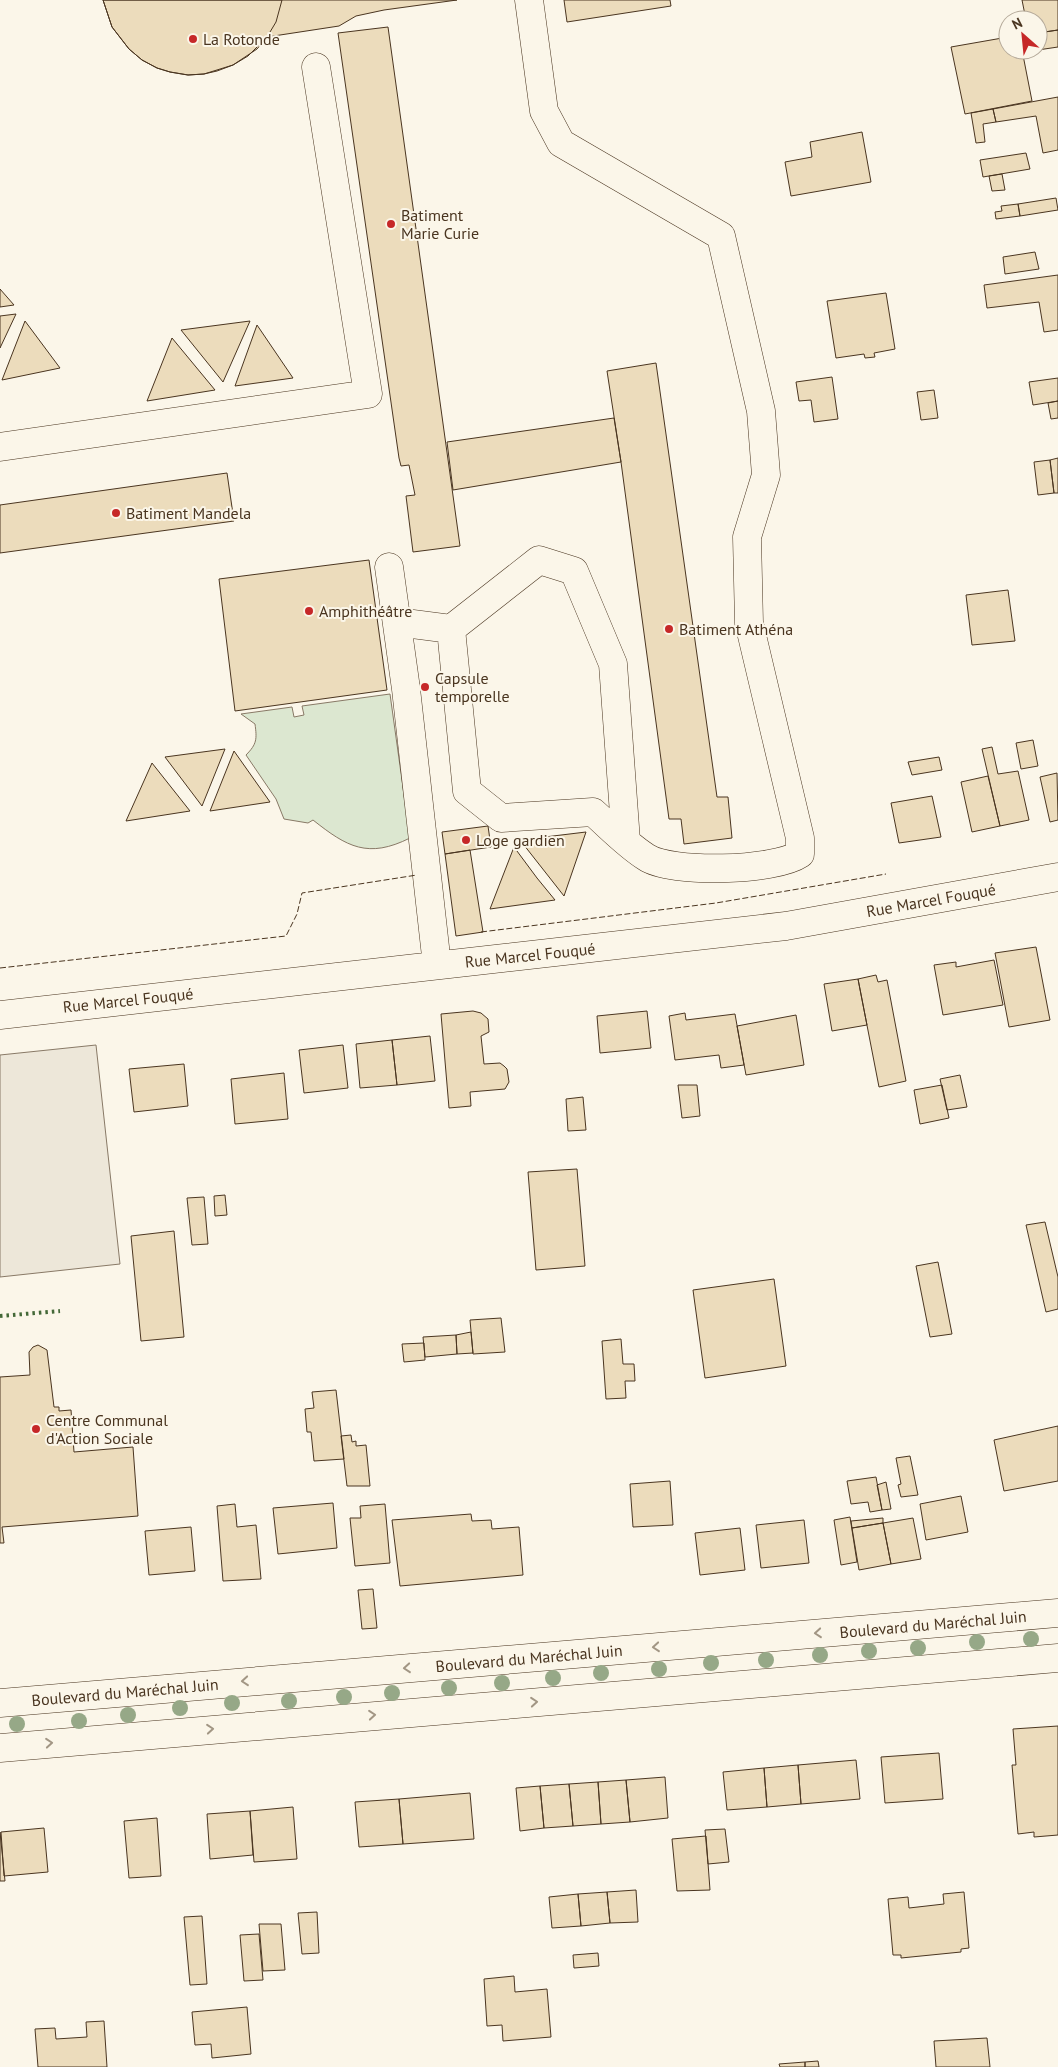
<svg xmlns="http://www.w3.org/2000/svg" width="1058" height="2067" viewBox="0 0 1058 2067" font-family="'PT Sans',sans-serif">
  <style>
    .green { fill: #dce7d0; stroke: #887966 }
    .parking { fill: #ede7d9; stroke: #887966 }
    .building { fill: #ecdcbc; stroke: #4a3520 }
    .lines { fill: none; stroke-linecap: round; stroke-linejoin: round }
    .minor-casing { stroke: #4a3520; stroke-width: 29 }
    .major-casing { stroke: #4a3520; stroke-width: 29 }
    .minor { stroke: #fbf6e9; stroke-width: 28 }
    .major { stroke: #fbf6e9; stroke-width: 28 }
    .hedge { stroke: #436837; stroke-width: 4; stroke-dasharray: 2.5 4; stroke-linecap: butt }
    .fence { stroke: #4a3520; stroke-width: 1; stroke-dasharray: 6 2.5; stroke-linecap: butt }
    .tree { fill: #96a887 }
    .oneway { stroke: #a29684 }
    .poi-dot { fill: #c62828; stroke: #fbf6e9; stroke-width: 2 }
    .labels { text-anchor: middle; stroke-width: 4; stroke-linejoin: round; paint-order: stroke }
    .poi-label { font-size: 16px; fill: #4a3520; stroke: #fbf6e9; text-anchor: start }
    .street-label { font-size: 16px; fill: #4a3520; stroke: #fbf6e9 }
  </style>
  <rect width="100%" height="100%" fill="#fbf6e9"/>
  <path class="green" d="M 390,694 L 410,838 C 368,859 347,847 313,820 L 308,823 L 284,819 L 276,799 L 246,755 C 257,744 257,739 255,724 L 241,714 L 292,707 L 294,717 L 304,715 L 302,706 Z"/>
  <path class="parking" d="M 96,1045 L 120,1264 L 0,1277 L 0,1055 Z"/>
  <path class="building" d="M 103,0 L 457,0 L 384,10 L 356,16 L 339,26 L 267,37 L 257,49 L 233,65 L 204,74 L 188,75 L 170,72 L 157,68 L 142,60 L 129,49 L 112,27 Z
    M 103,0 L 282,0 L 276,22 L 267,37 L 248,56 L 233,65 L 217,71 L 204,74 L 188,75 L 170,72 L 157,68 L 142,60 L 129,49 L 112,27 Z
    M 564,0 L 670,0 L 671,6 L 567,22 Z
    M 1022,0 L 1058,0 L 1058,30 L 1038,33 L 1038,20 L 1026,20 Z
    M 388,27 L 460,546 L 413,552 L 406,496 L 415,495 L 409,465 L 401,466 L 399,458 L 338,33 Z
    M 1058,30 L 1058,47 L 1031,51 L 1038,50 L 1038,33 Z
    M 1008,37 L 1008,50 L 1022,50 L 1032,101 L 965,114 L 951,47 Z
    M 1058,97 L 1058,150 L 1043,153 L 1036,116 L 996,122 L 993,109 Z
    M 993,109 L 996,122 L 983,124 L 985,142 L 976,143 L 971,113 Z
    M 862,132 L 871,182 L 791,196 L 785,162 L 812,157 L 810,142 Z
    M 1026,153 L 1030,169 L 983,177 L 980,160 Z
    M 1002,174 L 1005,190 L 992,191 L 989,176 Z
    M 1056,198 L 1058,210 L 1020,216 L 1018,204 Z
    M 1018,204 L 1020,216 L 996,219 L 995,212 L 1002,211 L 1001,206 Z
    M 1035,252 L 1039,269 L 1005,274 L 1003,257 Z
    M 1058,275 L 1058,330 L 1044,332 L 1039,302 L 987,308 L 984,285 Z
    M 0,289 L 14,305 L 0,307 Z
    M 886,293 L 895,349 L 874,353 L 875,357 L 865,358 L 864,354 L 836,358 L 827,301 Z
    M 16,314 L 0,348 L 0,316 Z
    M 25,321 L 60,368 L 2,380 Z
    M 250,321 L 223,382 L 181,330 Z
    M 257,325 L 293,378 L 235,386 Z
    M 172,338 L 215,390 L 147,401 Z
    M 656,363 L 717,797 L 728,797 L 732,838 L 684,844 L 681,819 L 669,819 L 621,462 L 607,371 Z
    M 832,377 L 838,419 L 814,422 L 811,400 L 799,401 L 796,382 Z
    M 1058,378 L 1058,401 L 1033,405 L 1029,382 Z
    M 934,390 L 938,418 L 921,420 L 917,392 Z
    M 1058,401 L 1058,418 L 1051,419 L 1048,403 Z
    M 614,418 L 621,462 L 453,490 L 447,442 Z
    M 1058,458 L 1058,493 L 1054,493 L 1050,460 Z
    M 1050,460 L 1054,493 L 1038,495 L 1034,462 Z
    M 227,473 L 234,521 L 0,553 L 0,505 Z
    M 369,560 L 387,690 L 235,711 L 219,579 Z
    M 1008,590 L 1015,641 L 972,645 L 966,595 Z
    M 1033,740 L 1038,766 L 1021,769 L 1016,743 Z
    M 992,747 L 998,774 L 1018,771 L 1029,820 L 1000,826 L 982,749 Z
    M 225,749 L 202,806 L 165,757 Z
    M 234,751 L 270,802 L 210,811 Z
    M 939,757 L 942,770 L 912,775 L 908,762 Z
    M 152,763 L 190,811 L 126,821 Z
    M 1057,773 L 1058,820 L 1050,822 L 1040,777 Z
    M 988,776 L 1000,826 L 972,832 L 961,782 Z
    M 932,796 L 941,837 L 899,843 L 891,803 Z
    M 488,826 L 491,847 L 445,854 L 442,832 Z
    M 586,832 L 564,896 L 520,840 Z
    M 514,847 L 537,878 L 555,900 L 490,909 Z
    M 470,850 L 483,932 L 456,936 L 445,854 Z
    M 1036,947 L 1050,1020 L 1009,1027 L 995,953 Z
    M 994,960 L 1003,1005 L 943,1015 L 934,965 L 956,962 L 956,967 Z
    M 876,975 L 878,982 L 887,980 L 906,1081 L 879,1087 L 858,979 Z
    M 858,979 L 867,1025 L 832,1031 L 824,984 Z
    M 473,1011 L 481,1013 L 488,1019 L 489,1032 L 481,1036 L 484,1064 L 500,1063 L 504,1066 L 507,1069 L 509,1082 L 505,1089 L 470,1092 L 471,1106 L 449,1108 L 441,1014 Z
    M 647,1011 L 651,1048 L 600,1053 L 597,1016 Z
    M 685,1013 L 686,1020 L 735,1014 L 744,1065 L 721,1068 L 719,1055 L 675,1060 L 669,1016 Z
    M 796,1015 L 804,1065 L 746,1075 L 737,1026 Z
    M 430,1036 L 435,1081 L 397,1085 L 392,1040 Z
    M 392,1040 L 397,1085 L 360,1088 L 356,1044 Z
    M 343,1045 L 348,1088 L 304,1093 L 299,1050 Z
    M 184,1064 L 188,1106 L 134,1112 L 129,1069 Z
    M 284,1073 L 288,1119 L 235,1124 L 231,1079 Z
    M 960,1075 L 967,1107 L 947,1110 L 940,1079 Z
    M 678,1085 L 697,1085 L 700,1116 L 682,1118 Z
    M 942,1085 L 949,1118 L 920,1124 L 914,1090 Z
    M 583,1097 L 586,1130 L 568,1131 L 566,1099 Z
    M 577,1169 L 585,1266 L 536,1270 L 528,1172 Z
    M 225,1195 L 227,1215 L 215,1216 L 214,1196 Z
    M 204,1197 L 208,1244 L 192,1245 L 187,1198 Z
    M 1045,1222 L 1058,1277 L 1058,1309 L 1046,1312 L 1026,1225 Z
    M 174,1231 L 184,1337 L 141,1341 L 131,1236 Z
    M 938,1262 L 952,1334 L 930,1337 L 916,1266 Z
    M 774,1279 L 786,1366 L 705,1378 L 693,1290 Z
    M 501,1318 L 505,1352 L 473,1354 L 470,1320 Z
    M 471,1332 L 473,1353 L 457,1354 L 456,1335 Z
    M 456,1335 L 457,1354 L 425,1357 L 423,1337 Z
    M 621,1339 L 623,1364 L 634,1364 L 635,1381 L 625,1381 L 626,1398 L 606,1399 L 602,1341 Z
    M 424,1343 L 425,1360 L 404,1362 L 402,1344 Z
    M 38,1345 L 47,1350 L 54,1407 L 59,1407 L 59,1411 L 71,1410 L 74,1452 L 133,1447 L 138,1516 L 2,1527 L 4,1543 L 0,1543 L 0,1377 L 30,1375 L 29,1352 L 33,1347 Z
    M 336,1390 L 344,1459 L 314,1461 L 311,1432 L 307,1432 L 305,1409 L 314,1408 L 312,1392 Z
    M 1058,1426 L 1058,1481 L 1004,1491 L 994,1440 Z
    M 351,1435 L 352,1442 L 356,1441 L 356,1446 L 366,1445 L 370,1486 L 347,1486 L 341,1436 Z
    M 910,1456 L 918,1495 L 901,1497 L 898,1485 L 901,1484 L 896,1458 Z
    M 876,1477 L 882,1510 L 870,1512 L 868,1502 L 851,1504 L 847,1481 Z
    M 670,1481 L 673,1525 L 633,1527 L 630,1484 Z
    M 886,1482 L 891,1509 L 882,1510 L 877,1485 Z
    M 961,1496 L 968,1532 L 926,1540 L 920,1504 Z
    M 333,1503 L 337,1548 L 278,1554 L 273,1508 Z
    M 235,1504 L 237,1527 L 256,1525 L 261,1579 L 223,1581 L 217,1506 Z
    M 385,1504 L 390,1563 L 355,1566 L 350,1518 L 361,1518 L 360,1506 Z
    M 471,1514 L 472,1521 L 491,1520 L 492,1529 L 519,1527 L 523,1575 L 400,1586 L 392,1520 Z
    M 850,1517 L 857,1562 L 841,1565 L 834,1520 Z
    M 883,1518 L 883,1523 L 852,1528 L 851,1521 Z
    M 913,1518 L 921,1559 L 891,1564 L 883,1523 Z
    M 804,1520 L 809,1563 L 761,1568 L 756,1525 Z
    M 883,1523 L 891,1564 L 859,1570 L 852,1528 Z
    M 191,1527 L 195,1571 L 149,1575 L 145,1531 Z
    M 740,1528 L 745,1570 L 700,1575 L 695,1533 Z
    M 373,1589 L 377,1628 L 362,1629 L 358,1590 Z
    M 1058,1726 L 1058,1835 L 1034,1837 L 1034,1832 L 1018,1834 L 1012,1765 L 1016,1765 L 1013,1729 Z
    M 939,1753 L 943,1799 L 885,1803 L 881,1757 Z
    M 856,1760 L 860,1799 L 801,1804 L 798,1765 Z
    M 798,1765 L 801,1804 L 767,1807 L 764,1768 Z
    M 764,1768 L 767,1807 L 727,1810 L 723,1772 Z
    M 665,1777 L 668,1818 L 630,1822 L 626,1780 Z
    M 626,1780 L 630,1822 L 601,1824 L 598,1782 Z
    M 598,1782 L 601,1824 L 573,1826 L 569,1784 Z
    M 569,1784 L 573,1826 L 544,1828 L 540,1786 Z
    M 540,1786 L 544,1828 L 520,1831 L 516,1788 Z
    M 470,1793 L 474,1839 L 403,1844 L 399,1799 Z
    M 399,1799 L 403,1844 L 359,1847 L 355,1802 Z
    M 293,1807 L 297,1859 L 254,1862 L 250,1811 Z
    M 250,1811 L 253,1855 L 210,1859 L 207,1814 Z
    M 157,1818 L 161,1876 L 129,1878 L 124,1821 Z
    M 44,1828 L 48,1872 L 4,1876 L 1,1832 Z
    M 725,1829 L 729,1862 L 708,1864 L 705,1830 Z
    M 0,1832 L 5,1881 L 0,1881 Z
    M 706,1836 L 710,1890 L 677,1891 L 672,1839 Z
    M 636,1890 L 638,1922 L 610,1923 L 607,1892 Z
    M 607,1892 L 610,1923 L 581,1926 L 578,1894 Z
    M 964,1892 L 969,1948 L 961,1949 L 961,1952 L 901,1958 L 901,1955 L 893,1955 L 888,1899 L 908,1897 L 909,1908 L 944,1904 L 943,1894 Z
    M 578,1894 L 581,1926 L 552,1928 L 549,1897 Z
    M 317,1912 L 319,1953 L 302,1954 L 298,1913 Z
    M 202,1916 L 207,1984 L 190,1985 L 184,1917 Z
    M 259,1924 L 281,1924 L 285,1970 L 263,1971 Z
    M 259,1934 L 263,1980 L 244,1981 L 240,1935 Z
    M 598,1953 L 599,1966 L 574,1968 L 573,1955 Z
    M 514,1976 L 515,1992 L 547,1989 L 551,2037 L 503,2041 L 502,2025 L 487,2026 L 484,1979 Z
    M 247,2007 L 251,2054 L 212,2058 L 211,2044 L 195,2045 L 192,2012 Z
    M 104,2021 L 107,2067 L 38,2067 L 35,2029 L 55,2028 L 56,2039 L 87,2037 L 86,2022 Z
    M 987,2038 L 990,2067 L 936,2067 L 934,2041 Z
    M 818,2061 L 819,2067 L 805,2067 L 805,2062 Z
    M 805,2062 L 805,2067 L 780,2067 L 779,2064 Z"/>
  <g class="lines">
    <g class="minor-casing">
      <path id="minor" d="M 0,447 L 368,394 L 316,67
        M 389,567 L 406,689 L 437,965
        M 397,622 L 451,629 L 467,791 L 501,818 L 593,812 C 610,827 627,845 646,857 C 671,874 775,871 800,854 L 800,838 L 749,623 L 747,537 L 766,475 L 761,411 L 721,236 L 561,143 L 544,111 L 529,0
        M 451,629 L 539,560 L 574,571 L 613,664 L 626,841
        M 0,1015 L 786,926 L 1058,877"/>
    </g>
    <g class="major-casing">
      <path id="major" d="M 0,1703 L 1058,1613
        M 0,1748 L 1058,1658"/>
    </g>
    <use href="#minor" class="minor"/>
    <use href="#major" class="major"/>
    <path class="hedge" d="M 0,1316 L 60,1311"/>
    <path class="fence" d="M 481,932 L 716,903 L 886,874
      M 0,968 L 286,936 L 297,914 L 302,893 L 417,875"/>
  </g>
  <g class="tree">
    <circle cx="1031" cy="1639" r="8"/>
    <circle cx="977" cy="1642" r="8"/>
    <circle cx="918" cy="1648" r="8"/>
    <circle cx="869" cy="1651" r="8"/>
    <circle cx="820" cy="1655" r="8"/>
    <circle cx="766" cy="1660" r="8"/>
    <circle cx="711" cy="1663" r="8"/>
    <circle cx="659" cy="1669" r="8"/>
    <circle cx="601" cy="1673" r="8"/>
    <circle cx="553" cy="1678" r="8"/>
    <circle cx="502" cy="1683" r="8"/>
    <circle cx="449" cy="1688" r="8"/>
    <circle cx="392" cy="1693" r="8"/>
    <circle cx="344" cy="1697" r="8"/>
    <circle cx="289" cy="1701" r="8"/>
    <circle cx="232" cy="1703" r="8"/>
    <circle cx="180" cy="1708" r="8"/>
    <circle cx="128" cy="1715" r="8"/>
    <circle cx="79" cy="1721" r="8"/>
    <circle cx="17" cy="1724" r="8"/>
  </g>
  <defs><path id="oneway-chevron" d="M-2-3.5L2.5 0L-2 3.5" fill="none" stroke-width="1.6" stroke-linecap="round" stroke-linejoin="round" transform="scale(1.25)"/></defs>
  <g class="oneway">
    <use href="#oneway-chevron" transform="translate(818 1633) rotate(175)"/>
    <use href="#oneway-chevron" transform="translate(656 1647) rotate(175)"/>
    <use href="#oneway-chevron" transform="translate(407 1668) rotate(175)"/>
    <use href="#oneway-chevron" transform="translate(245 1681) rotate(175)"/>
    <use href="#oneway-chevron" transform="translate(534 1702) rotate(-5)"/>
    <use href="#oneway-chevron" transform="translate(372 1715) rotate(-5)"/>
    <use href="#oneway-chevron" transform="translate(210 1729) rotate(-5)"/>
    <use href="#oneway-chevron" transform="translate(49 1743) rotate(-5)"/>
  </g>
  <g class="poi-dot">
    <circle cx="193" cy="39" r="5"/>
    <circle cx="391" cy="224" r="5"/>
    <circle cx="116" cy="513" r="5"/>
    <circle cx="309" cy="611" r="5"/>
    <circle cx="669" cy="629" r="5"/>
    <circle cx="425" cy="687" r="5"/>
    <circle cx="466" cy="840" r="5"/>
    <circle cx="36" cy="1429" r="5"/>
  </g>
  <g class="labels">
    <g class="poi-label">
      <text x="203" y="45">La Rotonde</text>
      <text x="401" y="221">Batiment<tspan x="401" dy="18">Marie Curie</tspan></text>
      <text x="126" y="519">Batiment Mandela</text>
      <text x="319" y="617">Amphithéâtre</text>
      <text x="679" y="635">Batiment Athéna</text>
      <text x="435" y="684">Capsule<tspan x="435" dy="18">temporelle</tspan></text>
      <text x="476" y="846">Loge gardien</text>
      <text x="46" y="1426">Centre Communal<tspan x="46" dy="18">d'Action Sociale</tspan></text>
    </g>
    <g class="street-label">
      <text transform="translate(931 900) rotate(-10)" y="6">Rue Marcel Fouqué</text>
      <text transform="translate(530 955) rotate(-6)" y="6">Rue Marcel Fouqué</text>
      <text transform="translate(128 1000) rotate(-6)" y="6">Rue Marcel Fouqué</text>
      <text transform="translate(933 1624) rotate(-5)" y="6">Boulevard du Maréchal Juin</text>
      <text transform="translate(529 1658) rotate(-5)" y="6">Boulevard du Maréchal Juin</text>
      <text transform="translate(125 1692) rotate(-5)" y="6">Boulevard du Maréchal Juin</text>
    </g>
  </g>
  <g transform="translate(1023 35) rotate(333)"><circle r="24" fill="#fbf6e9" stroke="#b4a999"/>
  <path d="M0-4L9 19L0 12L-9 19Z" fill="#c62828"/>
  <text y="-8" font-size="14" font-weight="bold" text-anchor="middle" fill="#4a3520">N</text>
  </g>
</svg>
